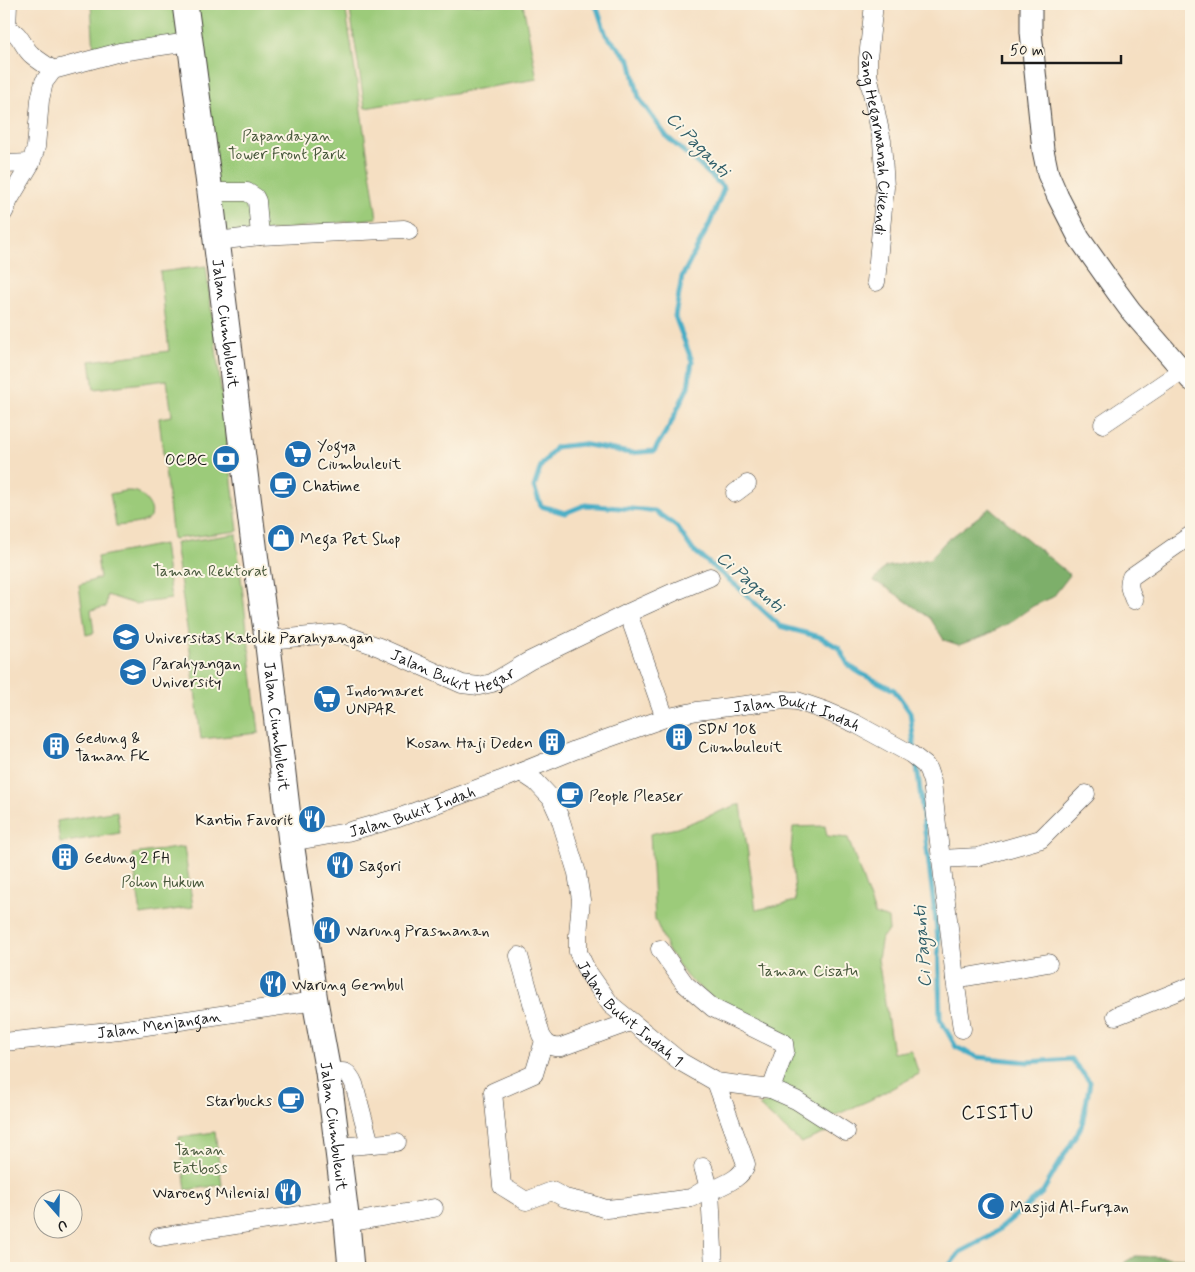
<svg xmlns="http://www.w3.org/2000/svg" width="1195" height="1272" viewBox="0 0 1195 1272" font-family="Mynerve,sans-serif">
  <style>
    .green { fill: #9ccb7a; stroke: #5c744b }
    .forest { fill: #7daf6a; stroke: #4c6643 }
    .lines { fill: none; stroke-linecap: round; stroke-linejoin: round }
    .stream { stroke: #45acc5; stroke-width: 5 }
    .minor-casing { stroke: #3d3935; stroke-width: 19 }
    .tertiary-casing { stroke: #3d3935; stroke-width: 23 }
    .secondary-casing { stroke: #3d3935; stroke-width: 27 }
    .minor { stroke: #fff; stroke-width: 18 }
    .tertiary { stroke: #fff; stroke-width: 21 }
    .secondary { stroke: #fff; stroke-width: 25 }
    .labels { text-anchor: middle; stroke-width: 4; stroke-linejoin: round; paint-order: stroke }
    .park-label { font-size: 16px; fill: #49593d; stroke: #fcf5e5 }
    .street-label { font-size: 16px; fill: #1c1c1c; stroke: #fcf5e5 }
    .poi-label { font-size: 16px; fill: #1c1c1c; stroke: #fcf5e5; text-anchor: start }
    .water-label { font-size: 18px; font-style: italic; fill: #2e5d68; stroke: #fcf5e5 }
    .quarter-label { font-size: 19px; letter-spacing: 1px; fill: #1c1c1c; stroke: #fcf5e5 }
  </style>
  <rect width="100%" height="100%" fill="#fcf5e5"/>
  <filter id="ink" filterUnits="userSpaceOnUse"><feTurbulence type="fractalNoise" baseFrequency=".02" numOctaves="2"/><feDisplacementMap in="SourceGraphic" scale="10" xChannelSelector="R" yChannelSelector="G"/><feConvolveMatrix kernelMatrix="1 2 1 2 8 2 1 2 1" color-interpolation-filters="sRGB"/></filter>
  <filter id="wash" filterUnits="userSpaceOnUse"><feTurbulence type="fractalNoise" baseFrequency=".0096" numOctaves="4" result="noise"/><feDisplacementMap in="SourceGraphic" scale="20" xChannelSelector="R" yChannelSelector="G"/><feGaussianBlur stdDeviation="1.12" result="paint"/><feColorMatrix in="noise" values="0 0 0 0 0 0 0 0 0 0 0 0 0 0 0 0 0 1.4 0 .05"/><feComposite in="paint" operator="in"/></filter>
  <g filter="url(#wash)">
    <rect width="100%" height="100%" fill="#f5dfc2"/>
    <path class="green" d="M 91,4 L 345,4 L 377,218 L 220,237 L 192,36 L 94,51 Z
      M 349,4 L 523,4 L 537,79 L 365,108 Z
      M 206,266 L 238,531 L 173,539 L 159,418 L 172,416 L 167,380 L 94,389 L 90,361 L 169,351 L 160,272 Z
      M 125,491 C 129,491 133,491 137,492 C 145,497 159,512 147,520 C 141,524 124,525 116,526 L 110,494 Z
      M 236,534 L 259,733 L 201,739 L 189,642 L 175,543 Z
      M 164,544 L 171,599 L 135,604 L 107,595 L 106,607 L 91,610 L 94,633 L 86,635 L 79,585 L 100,578 L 97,557 Z
      M 737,805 L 741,805 L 756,910 L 796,901 L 791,850 L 793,827 L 825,826 L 827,836 L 848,838 L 875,914 L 888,919 L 889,931 L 882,937 L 878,959 L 893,1053 L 911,1050 L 919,1074 L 870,1100 L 829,1118 L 777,1087 L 790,1057 L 720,1004 L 687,977 L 668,950 L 655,919 L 650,834 L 677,828 Z
      M 117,811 L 120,833 L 60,843 L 57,821 Z
      M 184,847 L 193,907 L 141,915 L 132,854 Z
      M 785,1098 L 828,1132 L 801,1143 L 759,1106 C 768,1101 775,1099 785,1098 Z
      M 215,1132 L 222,1185 L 186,1190 L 179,1137 Z"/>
    <path class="forest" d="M 990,508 L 1070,575 L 1053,597 L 1033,606 L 1009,623 L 986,635 L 959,645 L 944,640 L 930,618 L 887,588 L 874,581 L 885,567 L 930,559 L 945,542 Z
      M 1191,1254 L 1191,1268 L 1122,1268 L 1125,1262 L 1135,1256 L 1183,1258 Z"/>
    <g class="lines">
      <path class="stream" d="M 593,4 L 597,8 L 606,35 L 630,60 L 639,98 L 667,137 L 703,168 L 724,188 L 710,223 L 682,277 L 675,316 L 692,361 L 688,387 L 670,425 L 654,451 L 630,453 L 582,444 L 556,447 L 541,466 L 534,487 L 541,506 L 565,513 L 585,505 L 655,511 L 677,527 L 692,549 L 739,588 L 780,626 L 820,637 L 839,648 L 849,666 L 862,674 L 894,690 L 910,712 L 915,752
        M 917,766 L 938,939 L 940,1019 L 956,1047 L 977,1057 L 1028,1062 L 1071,1059 L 1090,1082 L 1082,1125 L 1042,1193 L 991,1236 L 960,1252 L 947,1268"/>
    </g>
  </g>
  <g filter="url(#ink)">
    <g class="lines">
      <g class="minor-casing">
        <g id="minor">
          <path d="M 8,4 L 7,29 C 21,32 22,47 32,55 C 39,61 46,65 53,70"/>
          <path id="s1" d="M 874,4 L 868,58 L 868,74 L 882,141 L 885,187 L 876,282"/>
          <path d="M 4,164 L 31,163"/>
          <path d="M 210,192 L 247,192 L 255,197 L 257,201 L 260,236"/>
          <path d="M 4,212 L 9,200 L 31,163 L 36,147 L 40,100 L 44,82 L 53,70 L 120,52 L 189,42"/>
          <path d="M 216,241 L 260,236 L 404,229 L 409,231"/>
          <path d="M 1103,424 L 1183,370"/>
          <path d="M 735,493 L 747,484"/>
          <path d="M 1134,600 C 1131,592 1127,586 1131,577 L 1191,535"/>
          <path id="s2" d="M 267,637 L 279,639 L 340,633 L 379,647 L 462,684 L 479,686 L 492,683 L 529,661 L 628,613"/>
          <path d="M 665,718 L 628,613 L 674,592 L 710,577"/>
          <path id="s3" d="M 521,772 L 536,782 L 551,798 L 560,818 L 577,873 L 581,900 L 578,935 L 578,952 L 587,971 L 611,1005 L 681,1062 L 716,1082 L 771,1089 L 796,1100 L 846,1132"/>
          <path id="s4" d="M 291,842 L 347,832 L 398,818 L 501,780 L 575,750 L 665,718 L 697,711 L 784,700 L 797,701 L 826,711 L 856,724 L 911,754 L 925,765 L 928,770 L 932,782 L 955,979 L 962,1029"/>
          <path d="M 941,859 L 978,857 L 1041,839 L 1086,794"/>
          <path d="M 660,949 L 685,984 L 713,1008 L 784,1043 L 785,1051 L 771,1089"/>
          <path d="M 519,956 L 541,1035 C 546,1044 550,1048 561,1047 L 630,1022"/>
          <path d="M 955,979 L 1048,963"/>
          <path d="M 1116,1016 L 1191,986"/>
          <path d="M 544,1041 L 534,1074 L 493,1092 L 502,1186 L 526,1201 L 552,1191 L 565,1198 L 591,1204 L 606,1209 L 627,1207 L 691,1198 L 704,1190"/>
          <path id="s5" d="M 4,1042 L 119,1030 L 315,1001"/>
          <path d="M 328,1072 C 343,1072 347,1068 354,1084 L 370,1144"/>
          <path d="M 338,1147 L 397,1142"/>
          <path d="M 703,1167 L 710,1191"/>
          <path d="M 347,1223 L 434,1208"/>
          <path d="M 159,1237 L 345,1208"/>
          <path d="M 714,1268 L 710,1191 C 723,1185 742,1179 746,1164 L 716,1082"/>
        </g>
      </g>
      <g class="tertiary-casing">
        <path id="tertiary" d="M 1031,4 L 1031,32 L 1043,150 L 1048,174 L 1058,197 L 1079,238 L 1117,292 L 1131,311 L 1191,380"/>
      </g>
      <g class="secondary-casing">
        <g id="secondary">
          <path id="s6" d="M 185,4 L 210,192 L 256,561 L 267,637 L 291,842 L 315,1001 L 328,1072 L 347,1223 L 351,1268"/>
        </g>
      </g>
      <use href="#minor" class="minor"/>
      <use href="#tertiary" class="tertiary"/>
      <use href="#secondary" class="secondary"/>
    </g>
  </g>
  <defs>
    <g id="supermarket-disc" transform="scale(1.4375)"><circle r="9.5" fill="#1f6fb2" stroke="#fcf5e5"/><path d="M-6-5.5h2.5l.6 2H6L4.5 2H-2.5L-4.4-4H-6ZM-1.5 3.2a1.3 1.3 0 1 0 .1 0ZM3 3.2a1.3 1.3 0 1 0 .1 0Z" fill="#fff"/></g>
    <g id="bank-disc" transform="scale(1.4375)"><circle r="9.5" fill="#1f6fb2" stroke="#fcf5e5"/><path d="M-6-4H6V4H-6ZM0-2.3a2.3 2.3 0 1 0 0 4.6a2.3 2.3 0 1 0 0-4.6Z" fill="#fff"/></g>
    <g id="cafe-disc" transform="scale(1.4375)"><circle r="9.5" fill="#1f6fb2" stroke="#fcf5e5"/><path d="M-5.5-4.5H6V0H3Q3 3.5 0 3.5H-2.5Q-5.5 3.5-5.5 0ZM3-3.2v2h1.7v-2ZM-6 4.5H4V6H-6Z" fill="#fff"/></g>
    <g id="shop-disc" transform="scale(1.4375)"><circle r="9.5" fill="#1f6fb2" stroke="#fcf5e5"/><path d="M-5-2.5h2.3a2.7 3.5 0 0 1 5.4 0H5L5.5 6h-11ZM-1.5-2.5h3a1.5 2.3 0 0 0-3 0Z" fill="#fff"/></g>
    <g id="school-disc" transform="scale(1.4375)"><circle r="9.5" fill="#1f6fb2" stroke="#fcf5e5"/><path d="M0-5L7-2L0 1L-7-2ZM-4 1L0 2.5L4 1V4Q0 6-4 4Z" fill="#fff"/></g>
    <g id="university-disc" transform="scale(1.4375)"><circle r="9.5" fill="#1f6fb2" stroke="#fcf5e5"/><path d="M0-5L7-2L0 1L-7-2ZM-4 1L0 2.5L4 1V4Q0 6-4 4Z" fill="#fff"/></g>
    <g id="building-disc" transform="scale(1.4375)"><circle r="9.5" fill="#1f6fb2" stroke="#fcf5e5"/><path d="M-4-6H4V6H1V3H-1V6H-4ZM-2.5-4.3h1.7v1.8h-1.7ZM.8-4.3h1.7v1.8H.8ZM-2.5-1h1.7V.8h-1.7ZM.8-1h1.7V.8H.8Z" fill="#fff"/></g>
    <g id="restaurant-disc" transform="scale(1.4375)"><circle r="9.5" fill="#1f6fb2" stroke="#fcf5e5"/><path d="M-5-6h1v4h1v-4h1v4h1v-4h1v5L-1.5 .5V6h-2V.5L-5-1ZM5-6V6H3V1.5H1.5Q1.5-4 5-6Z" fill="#fff"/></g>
    <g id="mosque-disc" transform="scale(1.4375)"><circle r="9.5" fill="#1f6fb2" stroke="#fcf5e5"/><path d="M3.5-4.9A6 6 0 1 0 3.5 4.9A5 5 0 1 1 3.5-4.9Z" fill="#fff"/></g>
  </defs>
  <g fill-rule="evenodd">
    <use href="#supermarket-disc" x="298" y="454"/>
    <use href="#bank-disc" x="226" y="459"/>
    <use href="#cafe-disc" x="283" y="485"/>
    <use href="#shop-disc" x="281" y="538"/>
    <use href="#school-disc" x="126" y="637"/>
    <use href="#university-disc" x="133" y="672"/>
    <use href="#supermarket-disc" x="327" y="699"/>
    <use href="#building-disc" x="679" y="737"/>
    <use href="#building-disc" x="552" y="742"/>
    <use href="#building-disc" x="56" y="746"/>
    <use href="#cafe-disc" x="570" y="795"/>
    <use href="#restaurant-disc" x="312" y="819"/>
    <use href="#building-disc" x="65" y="857"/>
    <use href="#restaurant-disc" x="340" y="865"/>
    <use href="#restaurant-disc" x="327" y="930"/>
    <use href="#restaurant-disc" x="273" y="984"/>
    <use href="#cafe-disc" x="291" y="1100"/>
    <use href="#restaurant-disc" x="288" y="1192"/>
    <use href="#mosque-disc" x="991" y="1206"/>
  </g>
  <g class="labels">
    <g class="park-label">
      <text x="287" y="141">Papandayan<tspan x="287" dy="18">Tower Front Park</tspan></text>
      <text x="210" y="576">Taman Rektorat</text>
      <text x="163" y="887">Pohon Hukum</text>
      <text x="808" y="976">Taman Cisatu</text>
      <text x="200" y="1155">Taman<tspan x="200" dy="18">Eatboss</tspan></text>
    </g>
    <g class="street-label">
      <text dy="6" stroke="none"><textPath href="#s1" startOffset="140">Gang Hegarmanah Cikendi</textPath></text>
      <text dy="6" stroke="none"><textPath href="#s6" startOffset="322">Jalan Ciumbuleuit</textPath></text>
      <text dy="6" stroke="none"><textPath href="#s2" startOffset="195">Jalan Bukit Hegar</textPath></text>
      <text dy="6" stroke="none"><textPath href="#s4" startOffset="530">Jalan Bukit Indah</textPath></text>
      <text dy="6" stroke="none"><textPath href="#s6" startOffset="728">Jalan Ciumbuleuit</textPath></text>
      <text dy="6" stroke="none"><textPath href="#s4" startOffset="125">Jalan Bukit Indah</textPath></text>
      <text dy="6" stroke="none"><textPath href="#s3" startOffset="281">Jalan Bukit Indah 1</textPath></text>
      <text dy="6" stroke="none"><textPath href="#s5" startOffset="156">Jalan Menjangan</textPath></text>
      <text dy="6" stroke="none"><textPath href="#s6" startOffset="1132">Jalan Ciumbuleuit</textPath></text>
    </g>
    <g class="poi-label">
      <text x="317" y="451">Yogya<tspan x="317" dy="18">Ciumbuleuit</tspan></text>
      <text x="207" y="465" text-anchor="end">OCBC</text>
      <text x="302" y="491">Chatime</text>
      <text x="300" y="544">Mega Pet Shop</text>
      <text x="145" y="643">Universitas Katolik Parahyangan</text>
      <text x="152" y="669">Parahyangan<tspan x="152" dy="18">University</tspan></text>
      <text x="346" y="696">Indomaret<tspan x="346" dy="18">UNPAR</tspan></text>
      <text x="698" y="734">SDN 108<tspan x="698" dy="18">Ciumbuleuit</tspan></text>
      <text x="75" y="743">Gedung &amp;<tspan x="75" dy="18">Taman FK</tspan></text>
      <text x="533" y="748" text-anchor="end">Kosan Haji Deden</text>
      <text x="589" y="801">People Pleaser</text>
      <text x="293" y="825" text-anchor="end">Kantin Favorit</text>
      <text x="84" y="863">Gedung 2 FH</text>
      <text x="359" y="871">Sagori</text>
      <text x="346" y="936">Warung Prasmanan</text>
      <text x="292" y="990">Warung Gembul</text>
      <text x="272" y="1106" text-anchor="end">Starbucks</text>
      <text x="269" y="1198" text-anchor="end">Waroeng Milenial</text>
      <text x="1010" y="1212">Masjid Al-Furqan</text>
    </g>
    <g class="water-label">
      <text transform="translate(698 144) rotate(46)" y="6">Ci Paganti</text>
      <text transform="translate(750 581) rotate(41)" y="6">Ci Paganti</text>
      <text transform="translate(922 947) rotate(-94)" y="6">Ci Paganti</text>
    </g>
    <g class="quarter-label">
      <text x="998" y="1119">CISITU</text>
    </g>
  </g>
  <rect width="1195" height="1272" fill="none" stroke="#fcf5e5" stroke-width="20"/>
  <g transform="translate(58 1214) rotate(160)"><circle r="24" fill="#fcf5e5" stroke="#a29e95"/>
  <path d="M0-4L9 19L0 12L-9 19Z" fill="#1f6fb2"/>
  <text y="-8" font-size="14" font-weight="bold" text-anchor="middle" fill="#1c1c1c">U</text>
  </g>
  <path d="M1002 55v8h119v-8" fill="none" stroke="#1c1c1c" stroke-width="2.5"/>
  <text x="1010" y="55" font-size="15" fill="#1c1c1c" stroke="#fcf5e5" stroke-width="4" paint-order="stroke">50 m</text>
</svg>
